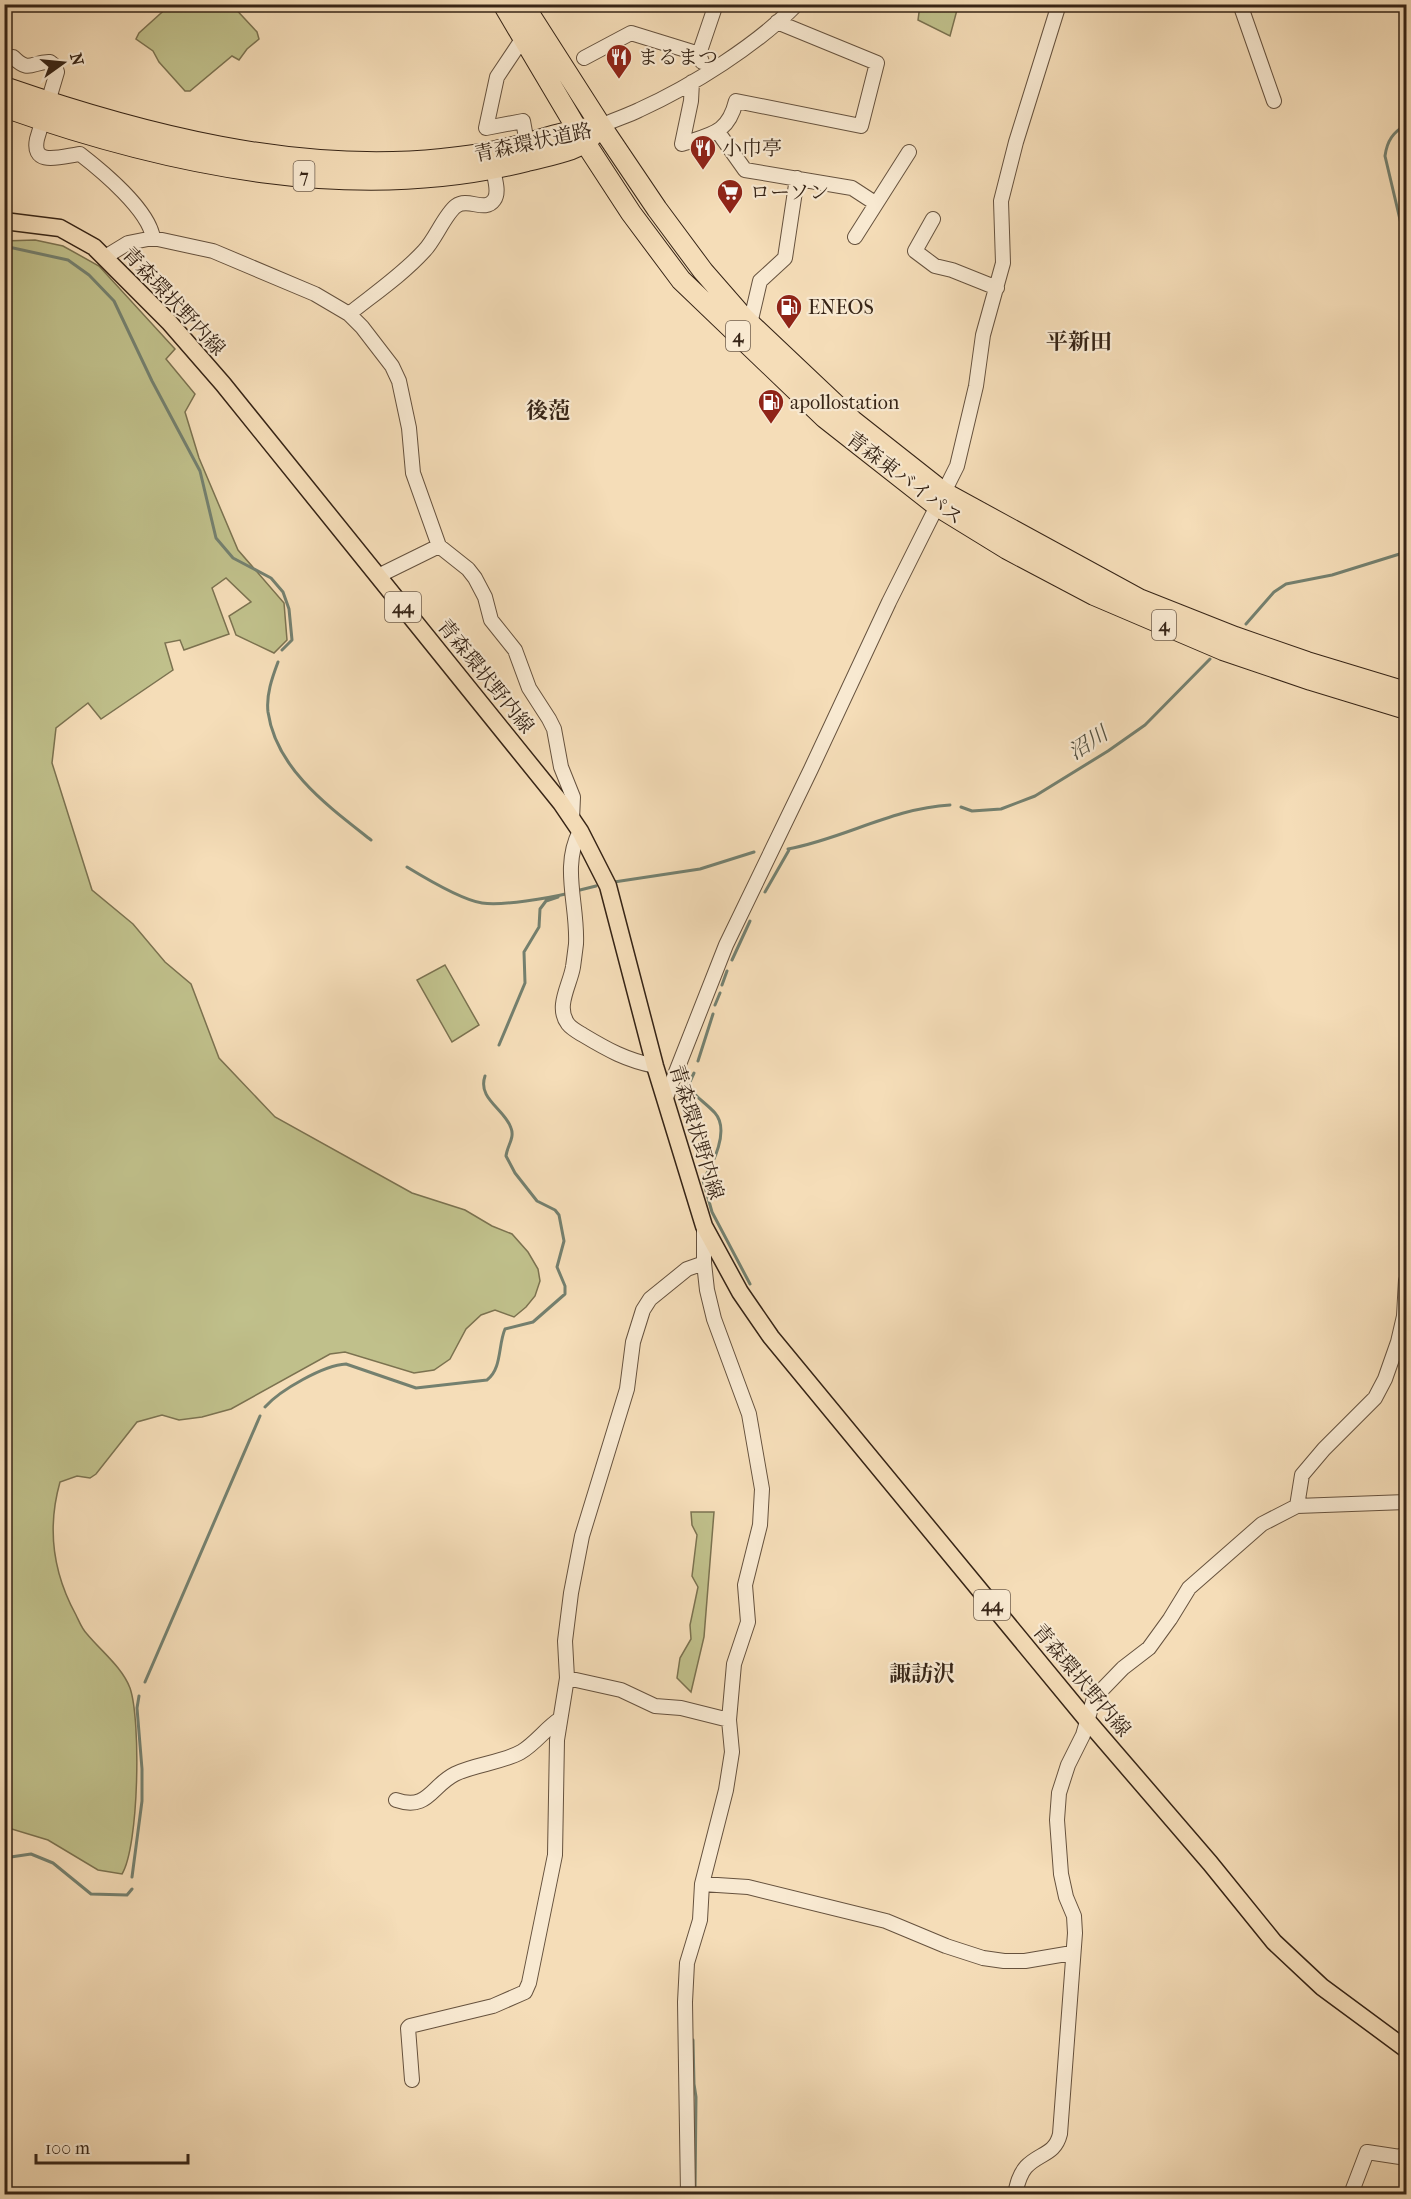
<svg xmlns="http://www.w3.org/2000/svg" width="1411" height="2199" viewBox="0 0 1411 2199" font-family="'IM FELL French Canon','Noto Serif JP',serif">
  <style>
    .green { fill: #c0c08b; stroke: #7b7250; stroke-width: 1.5 }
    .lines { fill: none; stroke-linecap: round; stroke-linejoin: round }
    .stream { stroke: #74806f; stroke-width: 3 }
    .minor-casing { stroke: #66523e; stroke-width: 16 }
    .major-casing { stroke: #362416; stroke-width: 19 }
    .highway-casing { stroke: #362416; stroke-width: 22 }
    .minor { stroke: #f8e9d1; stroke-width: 14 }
    .major { stroke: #f5ddb8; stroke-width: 16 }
    .highway { stroke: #f5ddb8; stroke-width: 20 }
    .labels { text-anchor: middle; stroke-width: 4.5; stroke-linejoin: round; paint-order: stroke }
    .shield { fill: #f8e9d1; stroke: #705f4e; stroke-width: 1.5 }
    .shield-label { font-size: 18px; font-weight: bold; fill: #362416 }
    .poi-label { font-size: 20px; fill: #362416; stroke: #f8e9d1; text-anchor: start }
    .street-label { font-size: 20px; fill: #362416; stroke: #f8e9d1 }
    .water-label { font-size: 21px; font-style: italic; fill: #555242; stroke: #f8e9d1 }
    .quarter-label { font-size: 22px; font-weight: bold; fill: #362416; stroke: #f8e9d1 }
  </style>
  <rect width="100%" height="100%" fill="#f5ddb8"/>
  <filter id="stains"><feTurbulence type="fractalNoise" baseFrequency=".00333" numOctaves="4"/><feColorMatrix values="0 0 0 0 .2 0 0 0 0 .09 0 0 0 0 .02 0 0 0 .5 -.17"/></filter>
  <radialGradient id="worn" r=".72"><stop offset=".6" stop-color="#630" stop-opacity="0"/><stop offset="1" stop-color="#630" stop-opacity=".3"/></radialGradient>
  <path class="green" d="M 231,4 L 257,32 L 259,39 L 247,49 L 239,60 L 232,56 L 190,91 L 185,91 L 159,62 L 153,51 L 136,39 L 139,33 L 170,5 Z
    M 920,5 L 946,5 L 957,10 L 950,36 L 918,20 Z
    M 35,240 L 63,246 L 99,266 L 175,349 L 166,359 L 195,394 L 185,412 L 199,458 L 238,550 L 284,603 L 287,640 L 274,653 L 236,635 L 229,616 L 251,602 L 226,578 L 212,588 L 229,634 L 184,650 L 180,640 L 165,643 L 173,670 L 101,719 L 88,703 L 56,728 L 52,763 L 92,890 L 133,924 L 165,962 L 191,984 L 219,1058 L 275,1117 L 412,1193 L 465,1210 L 492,1226 L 512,1234 L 528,1252 L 538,1269 L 540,1281 L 535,1296 L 526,1307 L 514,1317 L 495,1310 L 481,1315 L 466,1329 L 450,1359 L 434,1370 L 414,1373 L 345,1352 L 330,1354 L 231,1409 L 202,1417 L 179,1420 L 162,1415 L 137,1422 L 96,1474 L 90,1478 L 77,1476 L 60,1482 C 47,1528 53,1573 76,1615 C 79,1621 82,1629 87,1634 C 101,1651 122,1667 130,1688 C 141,1720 139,1846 122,1874 L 98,1870 L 48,1840 L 5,1827 L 4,241 Z
    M 445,965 L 479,1025 L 452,1042 L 417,980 Z
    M 691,1512 L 714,1512 L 704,1637 L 691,1692 L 677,1678 L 680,1658 L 691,1639 L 690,1625 L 698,1587 L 692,1576 L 697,1535 L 692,1525 Z"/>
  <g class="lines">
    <path class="stream" d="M 1406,125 C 1393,132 1387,141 1385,156 L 1406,245
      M 4,246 L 68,260 L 89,275 L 114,301 L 152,381 L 200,471 L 216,538 L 233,558 L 271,578 L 283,592 L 289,609 L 292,640 L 282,650
      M 1246,624 L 1274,592 L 1286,584 L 1332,575 L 1406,552
      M 278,662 C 272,678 266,695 268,712 C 276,769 329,807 371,840
      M 961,807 L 972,811 L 1001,809 L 1035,796 L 1108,751 L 1145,725 L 1210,659
      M 788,849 C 843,839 893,808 950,805
      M 407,867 C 425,878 462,900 482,903 C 503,906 549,898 570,893
      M 614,882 L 700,869 L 754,852
      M 576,891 L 596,886
      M 765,892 L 789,850
      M 732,960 L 750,921
      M 722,985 L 727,971
      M 715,1005 L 720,993
      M 499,1045 L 525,983 L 524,952 L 539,927 L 540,909 L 546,901 L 558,897
      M 698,1061 L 713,1014
      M 694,1073 L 688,1086 C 695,1097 706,1103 715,1113 C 730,1130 713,1164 703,1180 L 712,1212 L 750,1284
      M 265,1407 C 280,1390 324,1365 346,1364 L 416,1388 L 487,1380 C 502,1369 498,1345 505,1329 L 533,1322 L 565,1294 L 565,1286 L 557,1267 L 564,1241 L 559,1215 L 555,1210 L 537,1201 L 515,1173 L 506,1156 C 507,1146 515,1138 511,1128 C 505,1109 477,1099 485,1076
      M 145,1682 L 260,1416
      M 4,1858 L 31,1854 L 53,1863 L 91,1894 L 127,1895 L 132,1889
      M 132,1877 L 142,1801 L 142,1769 L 137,1708 L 139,1696
      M 693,2040 L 694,2084 L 696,2097 L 695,2194"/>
    <g class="minor-casing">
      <path id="minor" d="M 1240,4 L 1274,101
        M 523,38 L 497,77 L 486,128 L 523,121 L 527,143
        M 13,57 C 30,74 32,61 50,62 L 55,66 L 57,72 L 37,139 C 31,168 63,156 80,154 C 102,171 149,210 153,238
        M 584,58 L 631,33 L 699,54
        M 702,62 L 699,54 L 716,4
        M 692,82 L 691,101 L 682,144 C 711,134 728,134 736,101 L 861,126 L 877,63 L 777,22
        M 601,126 C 613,120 627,116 639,110 C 692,86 757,45 797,4
        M 718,132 L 745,170 L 852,188 L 875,203
        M 933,219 L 915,251 L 935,266 L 952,270 L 997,288
        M 855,237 L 909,152
        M 105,257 L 128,243 L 153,238 L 213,251 L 315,294 L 349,314 L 362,327 L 392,366 L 399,381 L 409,428 L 413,473 L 439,546 L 468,569 L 475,578 L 485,597 L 491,620 L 515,650 L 529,688 L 549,719 L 554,729 L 561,767 L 573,797 L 572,820
        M 349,314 C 374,294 402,275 424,251 C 435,240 445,214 456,206 C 468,197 485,213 494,200 C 500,192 494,177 493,169
        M 750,324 L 760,281 L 785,258 L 797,178
        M 378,576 L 439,546
        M 580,831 C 561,867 578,905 576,944 C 575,952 574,960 573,967 C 570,985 555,1007 568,1024 C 572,1029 578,1032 583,1035 C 608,1050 626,1060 655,1066
        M 665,1100 L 726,945 L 811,769 L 889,602 L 957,466 L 976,386 L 983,335 L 1003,263 L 1001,201 L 1016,142 L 1059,4
        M 1297,1506 L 1302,1475 L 1324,1449 L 1375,1398 L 1385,1379 L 1398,1342 L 1404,1316 L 1406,1280
        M 567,1678 L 621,1690 L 655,1706 L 681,1708 L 729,1720
        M 396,1800 C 428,1811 431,1786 455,1774 C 476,1764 501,1763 521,1752 C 536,1743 546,1728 560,1719
        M 702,1884 L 748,1887 L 886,1921 L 946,1946 L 983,1958 L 1004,1961 L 1025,1961 L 1072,1953
        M 412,2080 L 408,2028 L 410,2026 L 493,2006 L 525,1992 L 529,1983 L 555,1855 L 557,1740 L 567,1678 L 565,1641 L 571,1593 L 582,1536 L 627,1389 L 633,1342 L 643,1310 L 650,1299 L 687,1269 L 704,1263
        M 688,2194 L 685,2002 L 687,1963 L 700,1920 L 702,1884 L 726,1790 L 732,1752 L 729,1720 L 734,1664 L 748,1622 L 745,1585 L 760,1525 L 762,1489 L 749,1414 L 714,1319 L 707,1290 L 704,1263 L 704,1226
        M 1015,2194 C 1017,2185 1019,2175 1026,2167 C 1039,2153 1055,2155 1060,2134 L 1075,1933 L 1074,1916 L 1066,1897 L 1061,1874 L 1057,1820 L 1059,1793 L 1068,1765 L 1083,1735 L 1094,1698 L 1123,1668 L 1149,1648 L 1170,1619 L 1189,1588 L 1262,1524 L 1297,1506 L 1406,1502
        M 1351,2194 L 1367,2152 L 1400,2157 L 1406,2153"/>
    </g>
    <g class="major-casing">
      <path id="major" d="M 4,221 L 60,228 L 94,247 L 169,322 L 223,384 L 561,803 L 580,831 L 608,886 L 655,1066 L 704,1226 L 740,1292 L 771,1337 L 1086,1719 L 1210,1863 L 1274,1942 L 1322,1987 L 1406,2049"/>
    </g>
    <g class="highway-casing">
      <path id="highway" d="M 503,4 L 586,144 L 631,213 L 681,280 L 825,418 L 937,506 L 1007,549 L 1094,595 L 1223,650 L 1311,680 L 1406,709
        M 523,4 L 601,126 L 657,209 L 703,271 L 744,318 L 853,421 L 943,492 L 1139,599 L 1235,637 L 1307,662 L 1406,692
        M 4,87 C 143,135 294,174 442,159 C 461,157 481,155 500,150 C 530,144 559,132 589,128
        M 4,107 C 168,165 355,205 527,161 C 548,155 579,152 593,135"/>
    </g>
    <use href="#minor" class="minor"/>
    <use href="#major" class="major"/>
    <use href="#highway" class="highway"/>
  </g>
  <defs>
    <g id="restaurant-pin" transform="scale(1.35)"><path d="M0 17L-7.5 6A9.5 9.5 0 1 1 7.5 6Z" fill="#8f2418" stroke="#f8e9d1"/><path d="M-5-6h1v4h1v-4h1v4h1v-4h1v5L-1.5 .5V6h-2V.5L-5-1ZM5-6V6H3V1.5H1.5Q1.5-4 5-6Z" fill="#fff"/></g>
    <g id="supermarket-pin" transform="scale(1.35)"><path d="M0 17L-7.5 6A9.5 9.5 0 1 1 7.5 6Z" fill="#8f2418" stroke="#f8e9d1"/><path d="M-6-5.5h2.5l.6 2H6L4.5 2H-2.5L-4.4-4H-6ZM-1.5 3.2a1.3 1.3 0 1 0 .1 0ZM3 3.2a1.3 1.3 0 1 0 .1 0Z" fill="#fff"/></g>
    <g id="fuel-pin" transform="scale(1.35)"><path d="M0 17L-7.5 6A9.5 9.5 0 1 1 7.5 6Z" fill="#8f2418" stroke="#f8e9d1"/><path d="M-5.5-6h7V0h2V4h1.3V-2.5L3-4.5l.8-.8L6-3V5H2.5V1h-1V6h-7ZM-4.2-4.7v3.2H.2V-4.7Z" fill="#fff"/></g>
  </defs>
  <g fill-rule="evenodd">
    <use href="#restaurant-pin" x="619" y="57"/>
    <use href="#restaurant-pin" x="703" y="148"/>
    <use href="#supermarket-pin" x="730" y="192"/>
    <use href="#fuel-pin" x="789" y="307"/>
    <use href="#fuel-pin" x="771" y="402"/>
  </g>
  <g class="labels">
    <g class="shield">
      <rect x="293.5" y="161" width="21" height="30" rx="4.5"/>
      <rect x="726" y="321" width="24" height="30" rx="4.5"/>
      <rect x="385" y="592" width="36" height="30" rx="4.5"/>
      <rect x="1152" y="610" width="24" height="30" rx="4.5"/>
      <rect x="974" y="1590" width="36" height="30" rx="4.5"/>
    </g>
    <g class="shield-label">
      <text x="304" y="182">7</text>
      <text x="738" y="342">4</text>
      <text x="403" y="613">44</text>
      <text x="1164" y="631">4</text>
      <text x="992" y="1611">44</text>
    </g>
    <g class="poi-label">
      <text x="638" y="64">まるまつ</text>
      <text x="722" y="155">小巾亭</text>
      <text x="750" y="199">ローソン</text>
      <text x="808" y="314">ENEOS</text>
      <text x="790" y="409">apollostation</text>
    </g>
    <g class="street-label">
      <text transform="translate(533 142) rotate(-12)" y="7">青森環状道路</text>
      <text transform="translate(174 301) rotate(47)" y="7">青森環状野内線</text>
      <text transform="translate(905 478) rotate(37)" y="7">青森東バイパス</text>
      <text transform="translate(486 676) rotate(51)" y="7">青森環状野内線</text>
      <text transform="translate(697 1132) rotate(73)" y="7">青森環状野内線</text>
      <text transform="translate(1082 1680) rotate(50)" y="7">青森環状野内線</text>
    </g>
    <g class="water-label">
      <text transform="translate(1088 743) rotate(-33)" y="7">沼川</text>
    </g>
    <g class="quarter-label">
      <text x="1079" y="349">平新田</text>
      <text x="548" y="418">後萢</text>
      <text x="922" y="1681">諏訪沢</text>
    </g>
  </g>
  <rect width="1411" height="2199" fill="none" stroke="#f5ddb8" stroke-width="24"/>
  <rect x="6" y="6" width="1399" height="2187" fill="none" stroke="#362416" stroke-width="3"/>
  <rect x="12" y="12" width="1387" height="2175" fill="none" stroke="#362416" stroke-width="1.5"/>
  <g transform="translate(63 63) rotate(75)" stroke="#f8e9d1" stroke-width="4.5" paint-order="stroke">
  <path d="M0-4.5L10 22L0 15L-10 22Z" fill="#362416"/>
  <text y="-9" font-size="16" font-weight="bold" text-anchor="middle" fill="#362416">N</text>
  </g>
  <path d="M36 2154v9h152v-9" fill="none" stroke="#362416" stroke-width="3"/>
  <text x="45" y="2154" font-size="18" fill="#362416" stroke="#f8e9d1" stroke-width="4.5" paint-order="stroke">100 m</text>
  <rect width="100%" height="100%" filter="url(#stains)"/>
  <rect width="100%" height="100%" fill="url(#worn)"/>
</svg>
